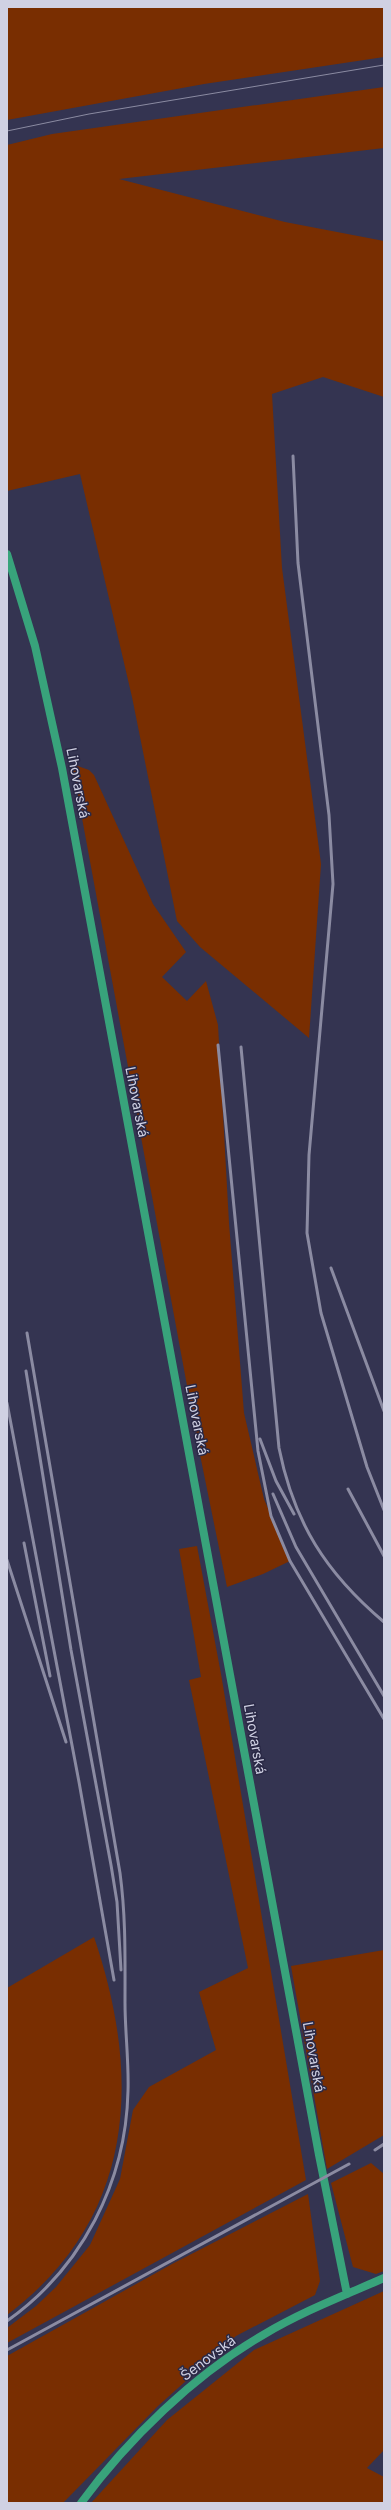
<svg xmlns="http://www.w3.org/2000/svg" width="391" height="2510" viewBox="0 0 391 2510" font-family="Inter,sans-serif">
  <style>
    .green { fill: #792e01 }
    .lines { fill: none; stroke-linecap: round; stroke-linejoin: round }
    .secondary { stroke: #38a37b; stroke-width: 8 }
    .tram { stroke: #8b8ba2; stroke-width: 1 }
    .rail { stroke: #8b8ba2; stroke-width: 3 }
    .labels { text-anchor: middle; stroke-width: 3; stroke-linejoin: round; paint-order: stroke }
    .street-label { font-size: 14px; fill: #d0d1e3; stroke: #2a2946 }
  </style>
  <rect width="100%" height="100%" fill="#343451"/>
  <path class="green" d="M 7,7 L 384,7 L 384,57 L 204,84 L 7,120 Z
    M 384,87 L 384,148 L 119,179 L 285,222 L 384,241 L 384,397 L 323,377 L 272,394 L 282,568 L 321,864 L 309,1038 L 200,947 L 177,921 L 132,697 L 80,474 L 7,491 L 7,145 L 52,134 Z
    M 72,764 L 89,770 L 94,775 L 153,904 L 186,952 L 162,977 L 187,1001 L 206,981 L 218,1025 L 229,1223 L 244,1413 L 264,1499 L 290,1561 L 263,1574 L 227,1587 L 198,1445 Z
    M 197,1546 L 221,1674 L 306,2180 L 7,2343 L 7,2328 L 36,2306 L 56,2287 L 90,2245 L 120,2179 L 133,2110 L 149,2087 L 216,2050 L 199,1992 L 248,1968 L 189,1680 L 201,1677 L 179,1549 Z
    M 94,1937 C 142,2078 136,2218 7,2315 L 7,1988 Z
    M 384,1950 L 384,2135 L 327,2169 L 291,1966 Z
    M 371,2163 L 384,2174 L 384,2271 L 376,2274 L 353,2267 L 331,2183 Z
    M 308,2194 L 320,2281 L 315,2295 L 236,2336 L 158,2406 L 63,2503 L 7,2503 L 7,2356 L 172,2264 Z
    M 384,2291 L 384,2450 L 367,2468 L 384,2477 L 384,2503 L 91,2503 L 167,2420 L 254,2350 Z"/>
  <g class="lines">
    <path class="secondary" d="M 7,554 L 35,646 L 62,768 L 319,2155 L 347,2294
      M 81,2503 C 128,2439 194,2375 263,2335 C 301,2312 343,2296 384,2278"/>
    <path class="tram" d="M 7,131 L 89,114 L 384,65"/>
    <path class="rail" d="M 293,456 L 298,563 L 329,815 L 333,884 L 309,1155 L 307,1233 L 321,1313 L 367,1467 L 384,1510
      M 218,1045 L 258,1451 L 271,1516 L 290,1561 L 384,1719
      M 241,1047 L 279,1448 C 294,1523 326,1573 384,1622
      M 331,1268 L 384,1411
      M 26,1371 L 71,1650 L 111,1865 L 117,1902 L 121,1970
      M 7,1403 L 79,1782 L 114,1980
      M 260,1439 L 276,1481 L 294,1514
      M 348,1489 L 384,1556
      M 273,1494 L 296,1547 L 384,1696
      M 24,1543 L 50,1676
      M 7,1560 L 66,1742
      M 375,2150 L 384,2144
      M 7,2321 C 82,2268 126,2182 128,2091 C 129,2062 125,2032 125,2003 C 125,1958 126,1918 120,1873 L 27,1333
      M 7,2350 L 349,2164"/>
  </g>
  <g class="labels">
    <g class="street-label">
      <text transform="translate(78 783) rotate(79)" y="5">Lihovarská</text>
      <text transform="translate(137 1102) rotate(79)" y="5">Lihovarská</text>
      <text transform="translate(197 1420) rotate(79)" y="5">Lihovarská</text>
      <text transform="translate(255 1739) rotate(80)" y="5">Lihovarská</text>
      <text transform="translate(314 2057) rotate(80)" y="5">Lihovarská</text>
      <text transform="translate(208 2358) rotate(-37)" y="5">Šenovská</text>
    </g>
  </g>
  <rect width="391" height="2510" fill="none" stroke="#d0d1e3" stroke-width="16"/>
</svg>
